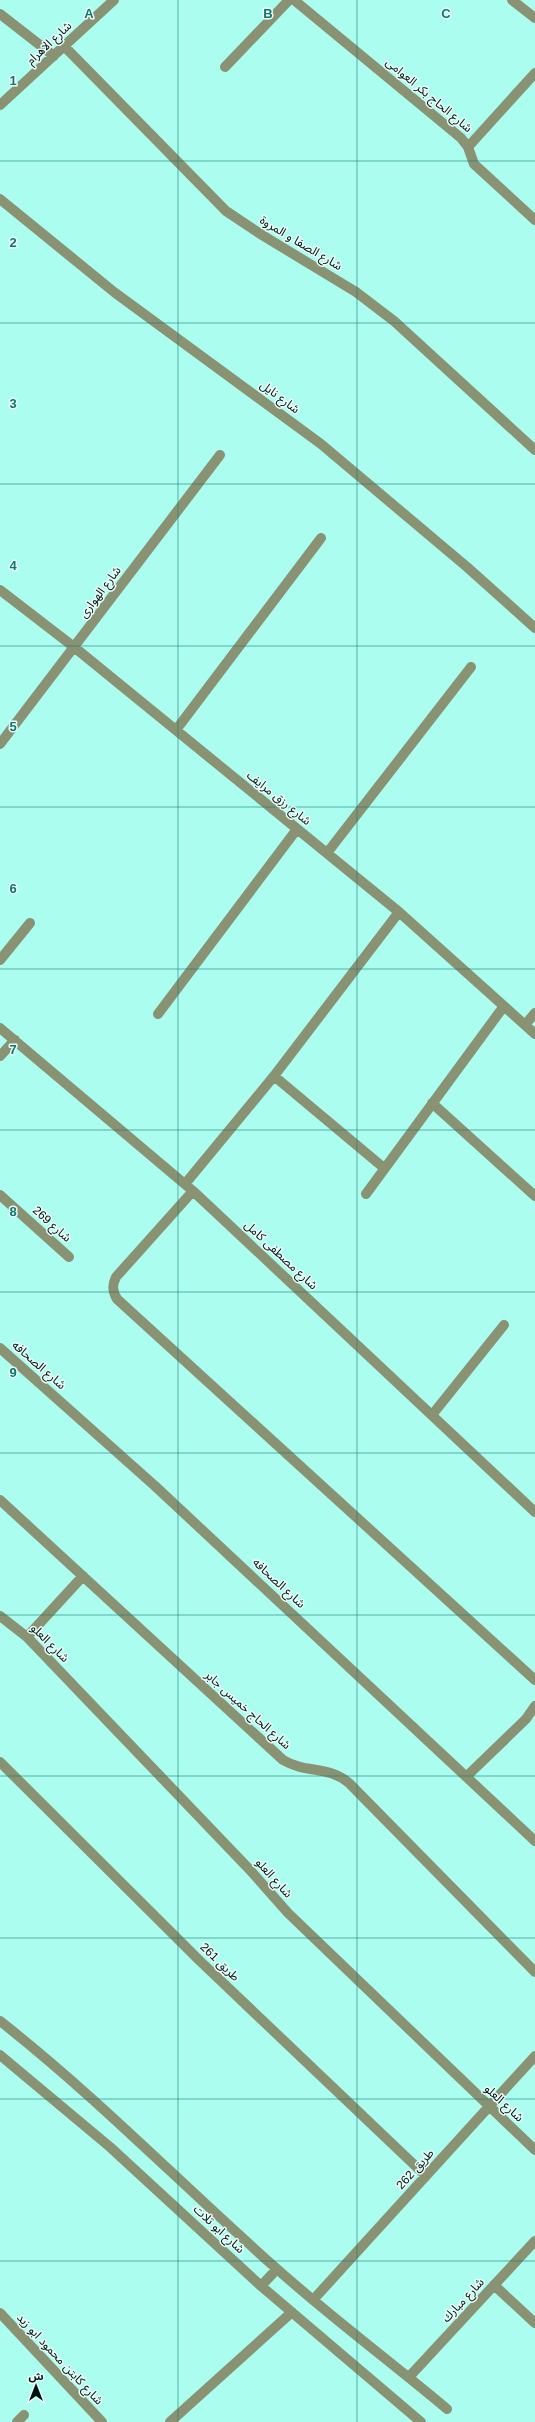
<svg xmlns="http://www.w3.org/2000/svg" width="535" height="2422" viewBox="0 0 535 2422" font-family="Helvetica,'Noto Sans Arabic',sans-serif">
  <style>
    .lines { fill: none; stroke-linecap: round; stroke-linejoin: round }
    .street { stroke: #899374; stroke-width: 10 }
    .grid { fill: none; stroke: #0f766e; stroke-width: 1; stroke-opacity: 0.55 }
    .labels { text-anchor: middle; stroke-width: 3; stroke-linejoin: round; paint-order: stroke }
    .street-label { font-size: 12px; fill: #001311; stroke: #e9fcf8 }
    .grid-label { font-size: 13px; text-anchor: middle; font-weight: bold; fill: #0f766e; stroke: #e9fcf8; stroke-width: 3; stroke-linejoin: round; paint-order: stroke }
  </style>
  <rect width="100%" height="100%" fill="#aafdef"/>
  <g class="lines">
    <path class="street" d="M 294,0 L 461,138 L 468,147 L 474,164 L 535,220
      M 512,0 L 535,18
      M 0,14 L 54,56
      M 64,46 L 226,211 L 262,235 L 356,292 L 394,321 L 535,450
      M 225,67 L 289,0
      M 0,105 L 114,0
      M 468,147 L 535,73
      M 0,199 L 114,292 L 321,444 L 467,567 L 535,628
      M 0,590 L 74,647 L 399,912 L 535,1034
      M 176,730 L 321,538
      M 0,744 L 220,455
      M 327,853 L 471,667
      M 0,960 L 30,923
      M 158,1014 L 297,829
      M 525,1025 L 535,1013
      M 0,1028 L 193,1191 L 535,1512
      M 0,1056 L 15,1040
      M 274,1076 L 384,1168
      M 432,1103 L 535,1196
      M 185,1184 L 274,1076 L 399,912
      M 193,1191 L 116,1277 C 112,1285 112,1291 117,1299 L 535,1680
      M 366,1194 L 504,1006
      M 0,1195 L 69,1257
      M 0,1348 L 155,1486 L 535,1841
      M 432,1415 L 504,1325
      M 0,1500 L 283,1760 C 307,1774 327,1765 349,1783 L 535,1972
      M 0,1616 L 27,1637 L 250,1870 L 288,1913 L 535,2150
      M 27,1637 L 83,1576
      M 0,1762 L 200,1961 L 426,2176
      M 467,1776 L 526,1719 L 535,1706
      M 0,2021 C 98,2098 184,2187 277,2269 C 332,2318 391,2362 447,2409
      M 0,2055 L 110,2147 L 261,2286 L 421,2422
      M 494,2285 L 535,2323
      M 261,2286 L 277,2269
      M 313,2300 L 535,2056
      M 0,2313 L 102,2422
      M 409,2377 L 535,2241
      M 17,2422 L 24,2415
      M 170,2422 L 292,2312"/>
  </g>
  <path class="grid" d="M 178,0 L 178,2422M 357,0 L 357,2422M 0,161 L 535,161M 0,323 L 535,323M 0,484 L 535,484M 0,646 L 535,646M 0,807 L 535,807M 0,969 L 535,969M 0,1130 L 535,1130M 0,1292 L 535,1292M 0,1453 L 535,1453M 0,1615 L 535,1615M 0,1776 L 535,1776M 0,1938 L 535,1938M 0,2099 L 535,2099M 0,2261 L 535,2261"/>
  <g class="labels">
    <g class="street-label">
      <text transform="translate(49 43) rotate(-43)" y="4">شارع الاهرام</text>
      <text transform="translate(429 95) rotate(40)" y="4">شارع الحاج بكر العوامى</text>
      <text transform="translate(301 243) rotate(31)" y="4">شارع الصفا و المروة</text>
      <text transform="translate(280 397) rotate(37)" y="4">شارع نايل</text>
      <text transform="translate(100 592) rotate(-53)" y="4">شارع الهوارى</text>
      <text transform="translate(279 798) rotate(39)" y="4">شارع رزق مرايف</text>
      <text transform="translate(52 1224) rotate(42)" y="4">شارع 269</text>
      <text transform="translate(281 1255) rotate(43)" y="4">شارع مصطفى كامل</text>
      <text transform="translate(39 1365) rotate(41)" y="4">شارع الصحافه</text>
      <text transform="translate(279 1583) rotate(43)" y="4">شارع الصحافه</text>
      <text transform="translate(50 1643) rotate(45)" y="4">شارع العلو</text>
      <text transform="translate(248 1710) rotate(42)" y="4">شارع الحاج خميس جابر</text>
      <text transform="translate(274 1878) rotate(48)" y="4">شارع العلو</text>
      <text transform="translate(220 1962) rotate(44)" y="4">طريق 261</text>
      <text transform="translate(504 2103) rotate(43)" y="4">شارع العلو</text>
      <text transform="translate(415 2169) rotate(-48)" y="4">طريق 262</text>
      <text transform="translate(219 2229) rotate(43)" y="4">شارع ابو تلات</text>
      <text transform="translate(463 2300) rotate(-47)" y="4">شارع مبارك</text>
      <text transform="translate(60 2359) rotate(47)" y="4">شارع كابتن محمود ابو زيد</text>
    </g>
  </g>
  <g class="grid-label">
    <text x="89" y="18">A</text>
    <text x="268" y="18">B</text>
    <text x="446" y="18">C</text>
    <text x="13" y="85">1</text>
    <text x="13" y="247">2</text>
    <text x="13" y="408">3</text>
    <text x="13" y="570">4</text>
    <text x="13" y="731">5</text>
    <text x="13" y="893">6</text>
    <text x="13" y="1054">7</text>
    <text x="13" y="1216">8</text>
    <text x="13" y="1377">9</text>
  </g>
  <g transform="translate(36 2386)" stroke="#e9fcf8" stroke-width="3" paint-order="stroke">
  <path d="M0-3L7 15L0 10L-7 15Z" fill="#001311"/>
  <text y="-6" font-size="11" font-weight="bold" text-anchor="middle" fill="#001311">ش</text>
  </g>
</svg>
